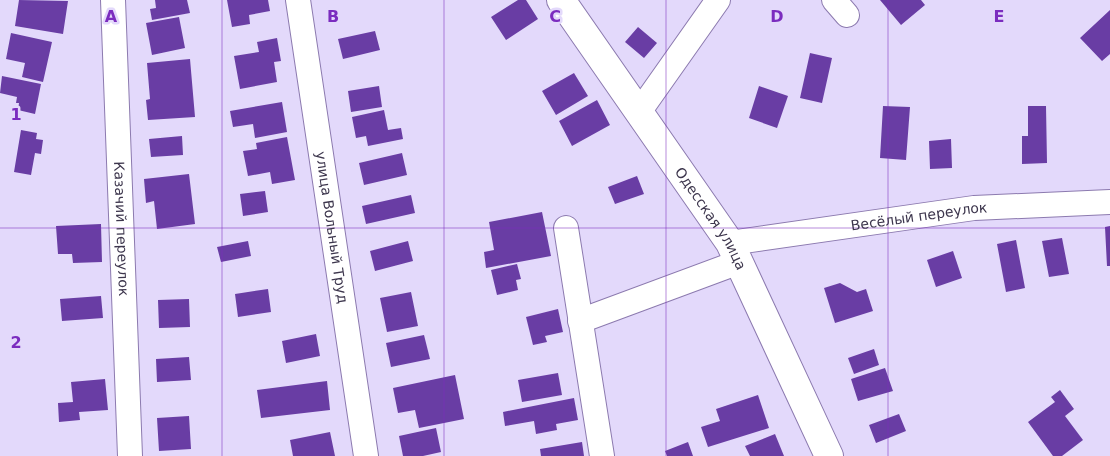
<svg xmlns="http://www.w3.org/2000/svg" width="1110" height="456" viewBox="0 0 1110 456" font-family="'DejaVu Sans',sans-serif">
  <style>
    .building { fill: #693da4 }
    .lines { fill: none; stroke-linecap: round; stroke-linejoin: round }
    .minor-casing { stroke: #8c7aaf; stroke-width: 26 }
    .secondary-casing { stroke: #8c7aaf; stroke-width: 30 }
    .minor { stroke: #fff; stroke-width: 24 }
    .secondary { stroke: #fff; stroke-width: 28 }
    .grid { fill: none; stroke: #7b2cbf; stroke-width: 1; stroke-opacity: 0.55 }
    .labels { text-anchor: middle; stroke-width: 5; stroke-linejoin: round; paint-order: stroke }
    .street-label { font-size: 14px; fill: #3d364d; stroke: #e3d9fb }
    .grid-label { font-size: 16px; text-anchor: middle; font-weight: bold; fill: #7b2cbf; stroke: #e3d9fb; stroke-width: 5; stroke-linejoin: round; paint-order: stroke }
  </style>
  <rect width="100%" height="100%" fill="#e3d9fb"/>
  <path class="building" d="M 19,0 L 68,1 L 63,34 L 15,26 Z
    M 155,0 L 187,0 L 190,13 L 152,20 L 150,9 L 156,8 Z
    M 227,0 L 268,0 L 270,11 L 249,15 L 250,24 L 232,27 Z
    M 518,0 L 526,0 L 538,19 L 506,40 L 491,17 Z
    M 880,0 L 921,0 L 925,5 L 901,25 Z
    M 1110,10 L 1110,54 L 1102,61 L 1080,38 Z
    M 179,17 L 185,48 L 152,55 L 146,23 Z
    M 638,27 L 657,43 L 644,58 L 625,42 Z
    M 375,31 L 380,50 L 343,59 L 338,39 Z
    M 11,33 L 52,42 L 43,82 L 22,77 L 25,63 L 6,59 Z
    M 277,38 L 281,61 L 274,62 L 277,82 L 240,89 L 234,56 L 259,52 L 257,42 Z
    M 810,53 L 832,58 L 822,103 L 800,98 Z
    M 190,59 L 195,117 L 148,120 L 146,100 L 150,99 L 147,63 Z
    M 574,73 L 588,96 L 556,115 L 542,91 Z
    M 2,76 L 41,84 L 35,114 L 18,110 L 19,103 L 16,103 L 17,97 L 0,93 Z
    M 379,86 L 382,107 L 351,112 L 348,91 Z
    M 759,86 L 788,96 L 777,128 L 749,118 Z
    M 597,100 L 610,125 L 572,146 L 559,121 Z
    M 282,102 L 287,132 L 255,138 L 253,124 L 233,127 L 230,111 Z
    M 883,106 L 910,107 L 906,160 L 880,158 Z
    M 1028,106 L 1046,106 L 1047,163 L 1022,164 L 1022,136 L 1028,136 Z
    M 384,110 L 388,130 L 401,128 L 403,139 L 368,146 L 366,136 L 356,138 L 352,117 Z
    M 21,130 L 37,133 L 36,139 L 43,140 L 41,154 L 35,153 L 31,175 L 14,172 Z
    M 182,136 L 183,155 L 151,157 L 149,139 Z
    M 287,137 L 295,180 L 272,184 L 270,172 L 248,176 L 243,151 L 257,149 L 256,143 Z
    M 951,139 L 952,168 L 930,169 L 929,141 Z
    M 402,153 L 407,175 L 364,185 L 359,163 Z
    M 189,174 L 195,224 L 157,229 L 154,201 L 146,203 L 144,179 Z
    M 637,176 L 644,194 L 615,204 L 608,187 Z
    M 265,191 L 268,212 L 243,216 L 240,194 Z
    M 411,195 L 415,213 L 366,224 L 362,206 Z
    M 542,212 L 551,256 L 486,268 L 484,252 L 494,250 L 489,222 Z
    M 101,224 L 102,262 L 73,263 L 72,254 L 58,254 L 56,226 Z
    M 1110,226 L 1110,266 L 1107,266 L 1105,227 Z
    M 1062,238 L 1069,274 L 1049,277 L 1042,241 Z
    M 1016,240 L 1025,288 L 1006,292 L 997,244 Z
    M 248,241 L 251,256 L 221,262 L 217,247 Z
    M 408,241 L 413,261 L 375,271 L 370,251 Z
    M 953,251 L 962,278 L 936,287 L 927,260 Z
    M 517,264 L 521,279 L 516,280 L 518,290 L 497,295 L 491,270 Z
    M 840,283 L 857,292 L 866,289 L 873,311 L 835,323 L 824,288 Z
    M 268,289 L 271,312 L 238,317 L 235,294 Z
    M 411,292 L 418,326 L 387,332 L 380,298 Z
    M 101,296 L 103,318 L 62,321 L 60,299 Z
    M 189,299 L 190,327 L 159,328 L 158,300 Z
    M 558,309 L 563,332 L 545,336 L 547,342 L 533,345 L 526,317 Z
    M 316,334 L 320,356 L 286,363 L 282,341 Z
    M 424,335 L 430,359 L 391,367 L 386,343 Z
    M 874,349 L 879,365 L 854,374 L 848,358 Z
    M 189,357 L 191,380 L 157,382 L 156,359 Z
    M 885,368 L 893,391 L 858,401 L 851,379 Z
    M 558,373 L 562,395 L 522,402 L 518,380 Z
    M 455,375 L 464,419 L 419,428 L 415,410 L 398,413 L 393,388 Z
    M 105,379 L 108,410 L 79,412 L 80,420 L 59,422 L 58,403 L 73,402 L 71,382 Z
    M 327,381 L 330,410 L 261,418 L 257,390 Z
    M 1060,390 L 1074,409 L 1065,416 L 1083,440 L 1062,456 L 1053,456 L 1028,422 L 1055,402 L 1051,397 Z
    M 758,395 L 769,428 L 708,447 L 701,427 L 720,421 L 716,409 Z
    M 574,398 L 578,420 L 556,424 L 557,430 L 536,434 L 534,421 L 505,426 L 503,412 Z
    M 899,414 L 906,431 L 876,443 L 869,425 Z
    M 189,416 L 191,449 L 159,451 L 157,418 Z
    M 436,428 L 441,452 L 423,456 L 403,456 L 399,436 Z
    M 330,432 L 335,456 L 293,456 L 290,440 Z
    M 775,434 L 784,456 L 750,456 L 745,446 Z
    M 582,442 L 584,456 L 541,456 L 540,449 Z
    M 688,442 L 693,456 L 667,456 L 665,451 Z"/>
  <g class="lines">
    <g class="minor-casing">
      <g id="minor">
        <path id="s1" d="M 113,0 L 130,456"/>
        <path id="s2" d="M 298,0 L 366,456"/>
        <path d="M 834,0 L 847,15"/>
        <path d="M 639,112 L 718,0"/>
        <path d="M 566,228 L 602,456"/>
        <path id="s3" d="M 730,243 L 974,208 L 1110,202"/>
        <path d="M 580,321 L 739,262"/>
      </g>
    </g>
    <g class="secondary-casing">
      <g id="secondary">
        <path id="s4" d="M 561,0 L 730,243 L 829,456"/>
      </g>
    </g>
    <use href="#minor" class="minor"/>
    <use href="#secondary" class="secondary"/>
  </g>
  <path class="grid" d="M 222,0 L 222,456M 444,0 L 444,456M 666,0 L 666,456M 888,0 L 888,456M 0,228 L 1110,228"/>
  <g class="labels">
    <g class="street-label">
      <text dy="5" stroke="none"><textPath href="#s3" startOffset="191">Весёлый переулок</textPath></text>
      <text dy="5" stroke="none"><textPath href="#s4" startOffset="265">Одесская улица</textPath></text>
      <text dy="5" stroke="none"><textPath href="#s1" startOffset="229">Казачий переулок</textPath></text>
      <text dy="5" stroke="none"><textPath href="#s2" startOffset="230">улица Вольный Труд</textPath></text>
    </g>
  </g>
  <g class="grid-label">
    <text x="111" y="22">A</text>
    <text x="333" y="22">B</text>
    <text x="555" y="22">C</text>
    <text x="777" y="22">D</text>
    <text x="999" y="22">E</text>
    <text x="16" y="120">1</text>
    <text x="16" y="348">2</text>
  </g>
</svg>
